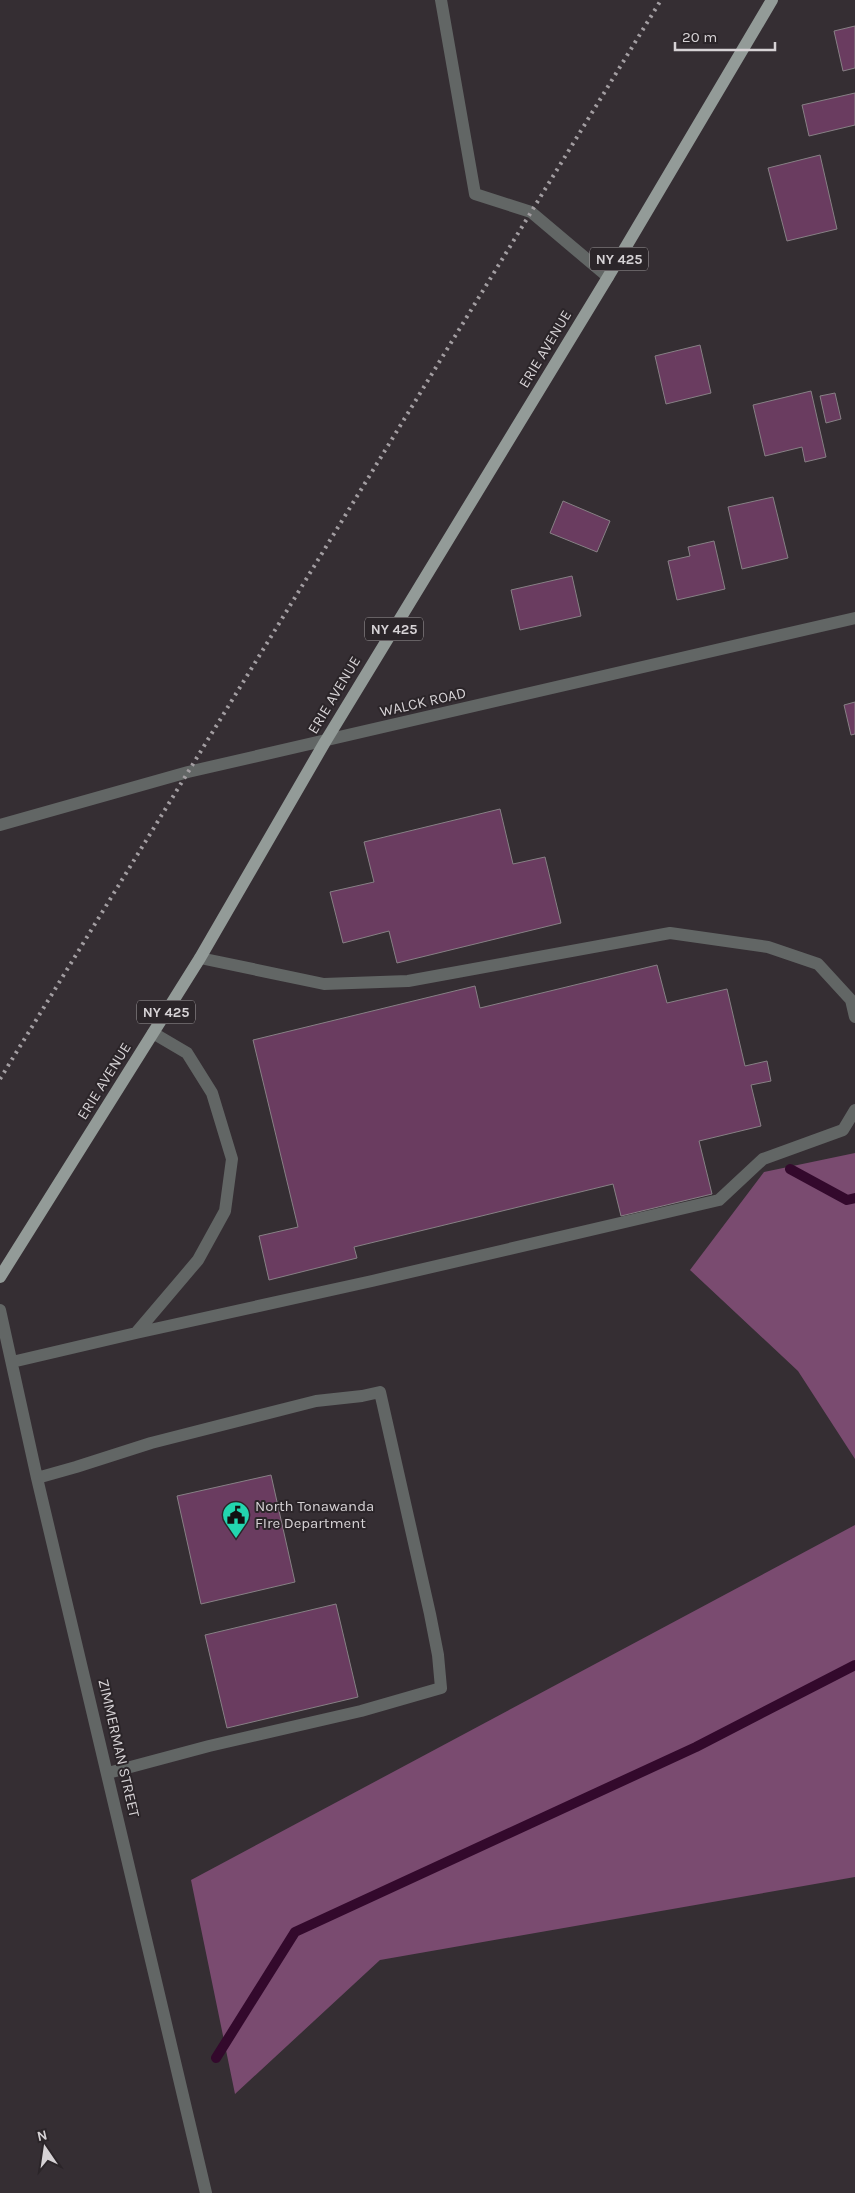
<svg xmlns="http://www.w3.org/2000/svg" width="855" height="2193" viewBox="0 0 855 2193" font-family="Karla,sans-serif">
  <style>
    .forest { fill: #7a4b70 }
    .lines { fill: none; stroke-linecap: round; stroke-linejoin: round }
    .stream { stroke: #33092c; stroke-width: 10 }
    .building { fill: #6a3c60; stroke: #878085 }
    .minor { stroke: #626665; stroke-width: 12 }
    .major { stroke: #939b98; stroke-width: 12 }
    .rail { stroke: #a39ea2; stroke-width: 4; stroke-dasharray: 2.5 5; stroke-linecap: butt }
    .labels { text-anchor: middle; stroke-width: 4; stroke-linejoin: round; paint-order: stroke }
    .shield { fill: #2b2529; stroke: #a39ea1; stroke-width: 1 }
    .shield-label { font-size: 14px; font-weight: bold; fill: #d6d2d5 }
    .street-label { font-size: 15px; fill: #d6d2d5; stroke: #2b2529 }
    .poi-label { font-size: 15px; fill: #d6d2d5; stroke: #2b2529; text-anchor: start }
  </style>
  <rect width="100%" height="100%" fill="#352e33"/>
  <path class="forest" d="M 855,1153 L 855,1459 L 798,1371 L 690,1270 L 764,1172 Z
    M 855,1525 L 855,1877 L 380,1960 L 235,2094 L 191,1880 Z"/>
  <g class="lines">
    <path class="stream" d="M 790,1169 L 847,1200 L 855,1198
      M 216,2058 L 295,1932 L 696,1747 L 855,1665"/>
  </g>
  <path class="building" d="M 855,26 L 855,68 L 843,71 L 834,31 Z
    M 855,93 L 855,125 L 809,136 L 802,105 Z
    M 820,155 L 837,229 L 787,241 L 768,168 Z
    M 700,345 L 711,393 L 666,404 L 655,356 Z
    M 811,391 L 826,457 L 805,462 L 802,447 L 765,456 L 753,405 Z
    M 835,393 L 841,419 L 826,423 L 820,396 Z
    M 773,497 L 788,558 L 742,569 L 728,507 Z
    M 563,501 L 610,521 L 597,552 L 550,533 Z
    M 714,541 L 725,589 L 677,600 L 668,561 L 690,556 L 688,547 Z
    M 572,576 L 581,616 L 520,630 L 511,590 Z
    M 855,702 L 855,734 L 851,735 L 844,705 Z
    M 500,809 L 513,864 L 545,857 L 561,923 L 397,963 L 389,931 L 343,943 L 330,892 L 374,882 L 364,842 Z
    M 657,965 L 667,1003 L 727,989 L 745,1066 L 767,1061 L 771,1081 L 751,1085 L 761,1126 L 699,1141 L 712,1194 L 621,1216 L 613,1184 L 354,1247 L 357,1258 L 269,1280 L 259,1236 L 298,1227 L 253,1040 L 475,986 L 480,1008 Z
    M 271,1475 L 295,1582 L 201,1604 L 177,1496 Z
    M 336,1604 L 358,1697 L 227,1728 L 205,1635 Z"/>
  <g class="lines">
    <path class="minor" d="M 441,0 L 475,194 L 531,212 L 608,277
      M 0,825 L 188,772 L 855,618
      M 200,958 L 324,984 L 408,981 L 670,933 L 768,947 L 818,964 L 851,1000 L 855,1017
      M 0,1310 L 37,1478 L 206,2193
      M 136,1333 L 372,1281 L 719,1200 L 763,1159 L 843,1130 L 855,1110
      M 12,1362 L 136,1333 L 198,1260 L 225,1211 L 232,1159 L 212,1093 L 187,1053 L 153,1033
      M 37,1478 L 76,1467 L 151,1443 L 316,1401 L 362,1396 L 380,1392 L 430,1614 L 438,1655 L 441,1688 L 361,1711 L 209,1746 L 108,1773"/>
    <path class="major" d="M 0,1277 L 200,958 L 325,742 L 608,277 L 772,0"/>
    <path class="rail" d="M 0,1079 L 661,0"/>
  </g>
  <defs>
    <g id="civic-pin" transform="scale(1.4375)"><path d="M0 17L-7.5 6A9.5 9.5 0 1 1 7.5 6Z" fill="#23d5af" stroke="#2b2529"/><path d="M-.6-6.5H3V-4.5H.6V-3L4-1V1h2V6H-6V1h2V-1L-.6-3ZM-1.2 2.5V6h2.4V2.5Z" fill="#111"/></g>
  </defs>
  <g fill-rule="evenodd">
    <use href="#civic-pin" x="236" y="1515"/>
  </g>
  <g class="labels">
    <g class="shield">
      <rect x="590" y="247.5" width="58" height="23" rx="4"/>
      <rect x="365" y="617.5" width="58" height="23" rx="4"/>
      <rect x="137" y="1000.5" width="58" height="23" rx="4"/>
    </g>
    <g class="shield-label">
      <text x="619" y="264">NY 425</text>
      <text x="394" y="634">NY 425</text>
      <text x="166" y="1017">NY 425</text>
    </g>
    <g class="street-label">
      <text transform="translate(545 349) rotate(-59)" y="5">ERIE AVENUE</text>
      <text transform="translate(334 695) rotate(-59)" y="5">ERIE AVENUE</text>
      <text transform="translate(423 702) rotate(-13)" y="5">WALCK ROAD</text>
      <text transform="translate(104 1081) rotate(-58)" y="5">ERIE AVENUE</text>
      <text transform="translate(119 1748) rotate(77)" y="5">ZIMMERMAN STREET</text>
    </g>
    <g class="poi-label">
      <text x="255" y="1511">North Tonawanda<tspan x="255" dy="17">FIre Department</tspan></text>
    </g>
  </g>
  <g transform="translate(45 2148) rotate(347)" stroke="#2b2529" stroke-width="4" paint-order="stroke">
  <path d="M0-4L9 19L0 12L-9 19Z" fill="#d6d2d5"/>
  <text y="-8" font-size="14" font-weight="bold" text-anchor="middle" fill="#d6d2d5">N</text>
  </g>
  <path d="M675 42v8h100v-8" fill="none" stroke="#d6d2d5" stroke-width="2.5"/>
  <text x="682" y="42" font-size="15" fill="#d6d2d5" stroke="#2b2529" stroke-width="4" paint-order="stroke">20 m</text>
</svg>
